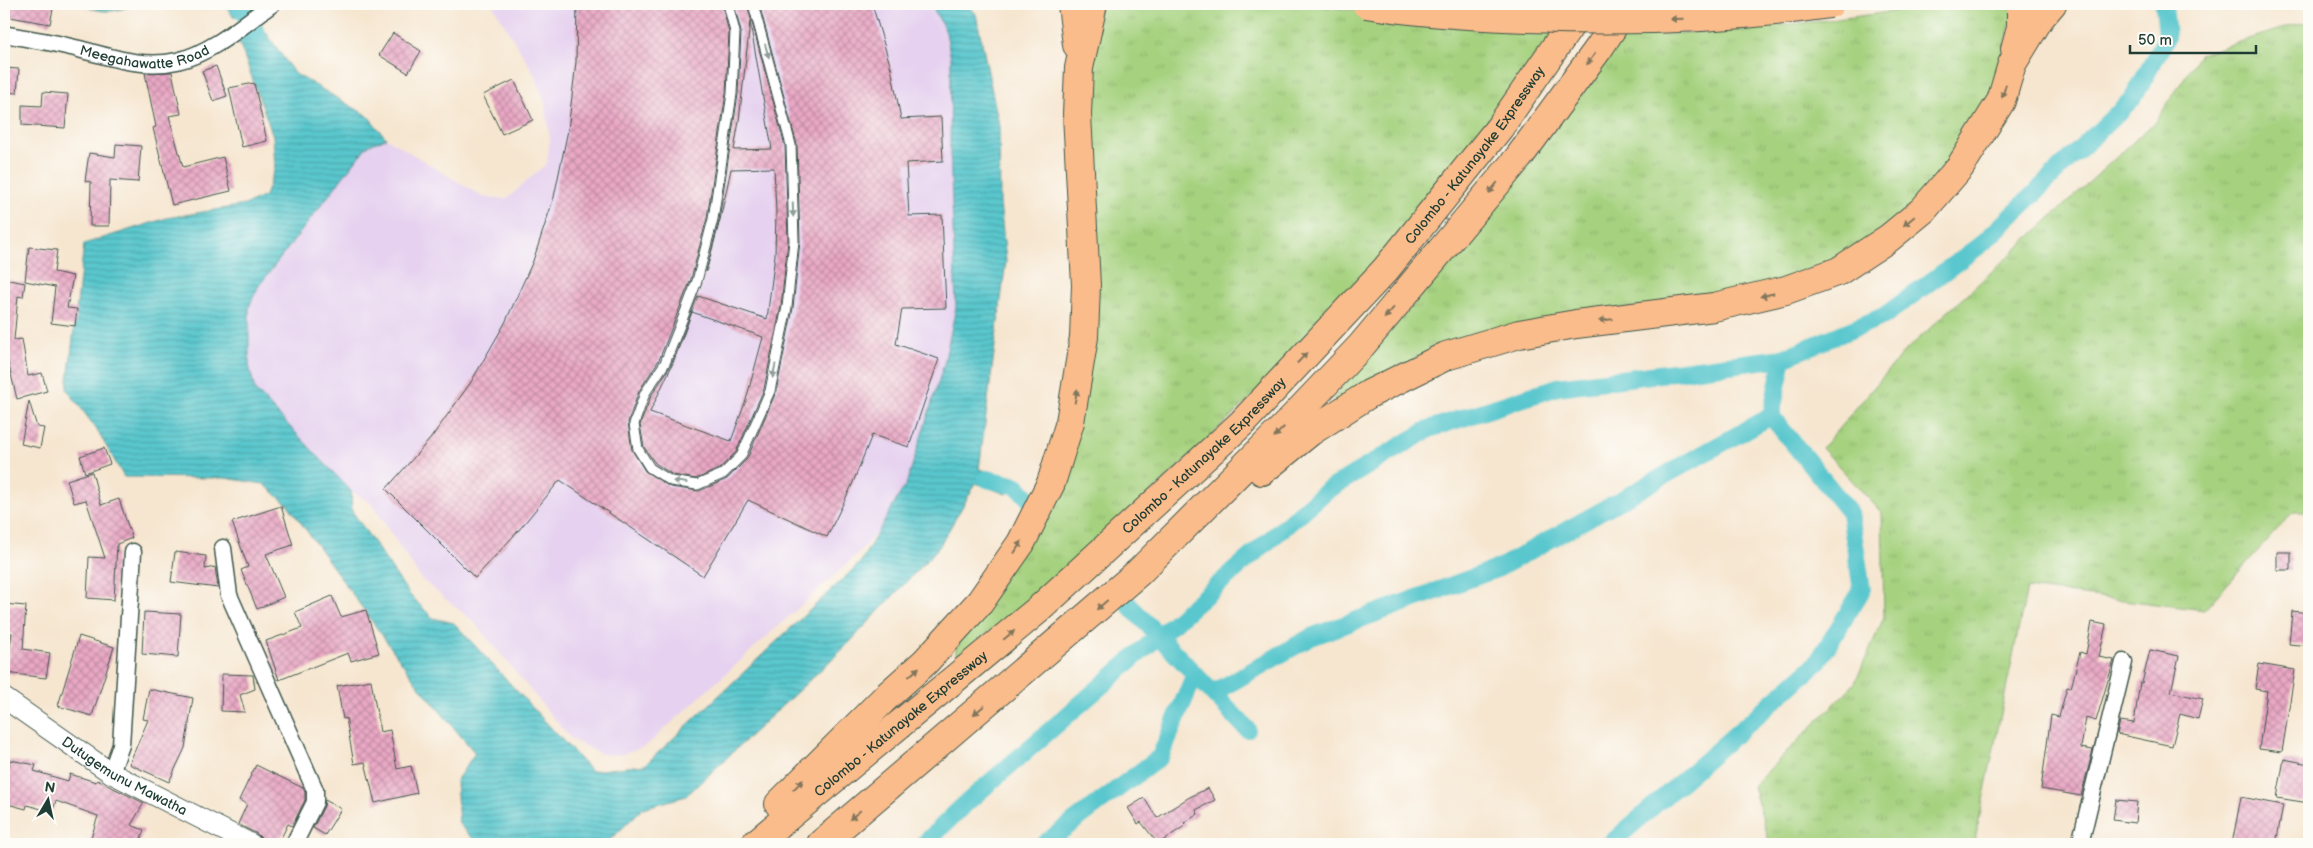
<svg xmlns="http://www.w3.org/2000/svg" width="2313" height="848" viewBox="0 0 2313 848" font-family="'Balsamiq Sans',sans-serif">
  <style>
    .built { fill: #e6d2f0 }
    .grass { fill: url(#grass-tufts); stroke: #62885a }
    .water { fill: url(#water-rules); stroke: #3c8281 }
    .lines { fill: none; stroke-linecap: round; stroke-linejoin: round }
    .canal { stroke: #5ac7ce; stroke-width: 18 }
    .building { fill: url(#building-cross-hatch); fill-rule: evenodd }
    .service-casing { stroke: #3f564b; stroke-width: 11 }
    .minor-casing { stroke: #3f564b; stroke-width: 19 }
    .tertiary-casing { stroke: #3f564b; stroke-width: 22 }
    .motorway-casing { stroke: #3f564b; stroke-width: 30 }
    .service { stroke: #fff; stroke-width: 9 }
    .minor { stroke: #fff; stroke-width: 16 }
    .tertiary { stroke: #fff; stroke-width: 20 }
    .motorway { stroke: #fabc8b; stroke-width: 28 }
    .trunk-bridge-casing { stroke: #3f564b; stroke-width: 30; stroke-linecap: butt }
    .trunk-bridge { stroke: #fabc8b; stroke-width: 28 }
    .oneway { fill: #82765b }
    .oneway2 { fill: #8f9e9a }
    .labels { text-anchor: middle; stroke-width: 5; stroke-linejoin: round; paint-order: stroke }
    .street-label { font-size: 14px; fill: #1f3d34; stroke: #fdfcf7 }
  </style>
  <defs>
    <pattern id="grass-tufts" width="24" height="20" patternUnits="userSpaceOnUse" patternTransform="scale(1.25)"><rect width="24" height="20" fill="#a6d27f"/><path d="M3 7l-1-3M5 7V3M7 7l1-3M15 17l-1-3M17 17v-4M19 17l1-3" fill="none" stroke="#8eb56e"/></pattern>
    <pattern id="water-rules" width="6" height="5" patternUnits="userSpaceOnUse" patternTransform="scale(1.25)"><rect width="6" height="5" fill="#5ac7ce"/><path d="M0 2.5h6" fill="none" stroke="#4aa3a8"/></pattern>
    <pattern id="building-cross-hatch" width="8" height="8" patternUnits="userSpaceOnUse" patternTransform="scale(1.25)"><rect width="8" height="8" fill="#eaa8c5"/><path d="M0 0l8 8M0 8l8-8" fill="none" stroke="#bd8aa1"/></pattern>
  </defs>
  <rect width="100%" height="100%" fill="#fdfcf7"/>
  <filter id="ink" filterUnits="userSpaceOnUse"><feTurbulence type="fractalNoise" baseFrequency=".02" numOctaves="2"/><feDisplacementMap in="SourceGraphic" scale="10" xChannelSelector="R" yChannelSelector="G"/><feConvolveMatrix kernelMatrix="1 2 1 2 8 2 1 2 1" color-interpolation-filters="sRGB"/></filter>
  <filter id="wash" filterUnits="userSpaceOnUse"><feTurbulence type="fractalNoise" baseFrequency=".0096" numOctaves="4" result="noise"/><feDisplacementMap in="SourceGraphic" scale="20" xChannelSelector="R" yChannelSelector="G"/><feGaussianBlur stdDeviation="1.12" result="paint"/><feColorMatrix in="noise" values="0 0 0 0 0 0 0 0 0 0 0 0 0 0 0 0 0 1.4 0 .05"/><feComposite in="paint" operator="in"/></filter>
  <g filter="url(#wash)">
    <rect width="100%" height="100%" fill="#f6e6d0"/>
    <path class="built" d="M 492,4 L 931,4 L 946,32 L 951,59 L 950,150 L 956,307 L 944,364 L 907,482 L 877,533 L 850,561 L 646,746 L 620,755 L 601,754 L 571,739 L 474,622 L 421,579 L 372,504 L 351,491 L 255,390 L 249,365 L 249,307 L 258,287 L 367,146 L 386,138 L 483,197 L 507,199 L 547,163 L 550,139 L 545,103 L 535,75 Z"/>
    <path class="grass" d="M 1098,4 L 1307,4 L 1395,16 L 1562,28 L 1330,322 L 1067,573 L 956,656 L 956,648 L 1063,476 L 1084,78 Z
      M 1938,4 L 2015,4 L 1996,82 L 1975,127 L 1911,207 L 1850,253 L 1752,291 L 1573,316 L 1333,404 L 1334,397 L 1452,259 L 1524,170 L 1616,37 C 1724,31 1831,23 1938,4 Z
      M 2309,22 L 2309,512 L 2293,512 L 2204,610 L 2027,588 L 1974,844 L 1770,844 L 1753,786 L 1855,683 L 1884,617 L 1882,513 L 1822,448 L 1904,352 L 2156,121 L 2200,54 L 2297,24 Z"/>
    <path class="water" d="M 80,4 L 137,4 C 112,13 105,14 80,4 Z
      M 225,4 L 245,4 L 234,18 Z
      M 931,4 L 968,4 L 976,14 L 999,125 L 1000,203 L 1006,261 L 979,469 L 1010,477 L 1006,494 L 976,483 L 939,547 L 847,645 L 686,796 L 643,808 L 606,844 L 478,844 L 459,824 L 456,781 L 475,753 L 418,685 L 288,505 L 264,484 L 225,478 L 124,477 L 97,430 L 67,389 L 84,244 L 167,218 L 245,205 L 265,196 L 275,168 L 273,136 L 237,36 L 258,21 L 294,73 L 368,116 L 386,138 L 367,146 L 258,287 L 249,307 L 249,365 L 255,390 L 351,491 L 352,511 L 409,594 L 433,618 L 454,623 L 591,771 L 645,765 L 860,563 L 907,482 L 944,364 L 956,307 L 950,150 L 951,59 L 946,32 Z"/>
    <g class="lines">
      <path class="canal" d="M 239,4 L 257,34
        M 987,479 L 1017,486 L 1030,500
        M 1129,605 L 1247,729
        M 1213,693 L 1311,637 L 1499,568 L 1771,416
        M 924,844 L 964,805 L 1326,491 L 1429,429 L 1558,387 L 1783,358
        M 1044,844 L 1160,757 L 1195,674
        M 1610,844 L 1817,663 L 1862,590 L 1850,513 L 1771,416 L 1783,358 L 1884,316 L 1983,243 L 2133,98 L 2167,37 L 2164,4"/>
    </g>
    <g id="blocks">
      <path class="building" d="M 4,4 L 54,4 L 50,24 L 4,16 Z
        M 577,4 L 722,4 L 729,33 L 726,93 L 707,218 L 691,279 L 659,360 L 639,391 L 628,422 L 632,450 L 645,471 L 670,487 L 699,491 L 727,479 L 747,459 L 776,392 L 793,308 L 800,241 L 797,145 L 759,4 L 872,4 L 891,68 L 901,119 L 941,117 L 943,161 L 906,163 L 909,216 L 942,215 L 946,308 L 902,309 L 896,344 L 939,359 L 909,447 L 872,435 L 852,485 L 827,537 L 748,500 L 703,576 L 560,480 L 519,530 L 475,578 L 386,489 L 431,438 L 471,382 L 505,323 L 533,261 L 554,197 L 568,130 L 576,62 Z
        M 734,4 L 747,4 L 785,146 L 788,241 L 781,306 L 764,389 L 736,452 L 719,469 L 696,479 L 673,475 L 655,463 L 644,447 L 640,425 L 651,396 L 671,365 L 698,296 L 767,319 L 775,255 L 776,212 L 774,168 L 731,169 L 720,220 L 706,272 L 719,220 L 738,94 L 741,32 ZM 750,22 L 772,149 L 734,150 L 739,121 ZM 692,312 L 763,337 L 746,400 L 731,441 L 650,412 L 673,363 Z
        M 393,33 L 421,51 L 408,73 L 379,55 Z
        M 216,66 L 227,96 L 213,101 L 202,71 Z
        M 4,68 L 19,69 L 17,93 L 4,92 Z
        M 172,72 L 181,114 L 169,116 L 183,167 L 223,157 L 231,191 L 172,205 L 153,128 L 156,127 L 145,73 Z
        M 514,80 L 533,120 L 502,134 L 483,95 Z
        M 254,83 L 267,141 L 242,147 L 229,88 Z
        M 43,92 L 68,94 L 65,128 L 22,125 L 22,105 L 42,106 Z
        M 116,144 L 141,146 L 138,182 L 110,180 L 109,226 L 90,226 L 91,182 L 85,181 L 89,153 L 115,157 Z
        M 29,247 L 57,250 L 54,272 L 73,276 L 67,308 L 77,309 L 75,326 L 51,323 L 55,287 L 25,281 Z
        M 4,279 L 25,283 L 23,297 L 18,296 L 14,340 L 22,339 L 28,376 L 42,373 L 47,391 L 17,399 L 7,358 L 4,358 Z
        M 29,401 L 37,427 L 44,428 L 40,448 L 21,444 Z
        M 104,448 L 110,464 L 85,473 L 80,456 Z
        M 92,472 L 101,505 L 119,499 L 132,538 L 117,544 L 114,600 L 87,598 L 89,557 L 105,558 L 86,500 L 74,503 L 67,480 Z
        M 281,506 L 293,545 L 266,554 L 284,597 L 257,609 L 241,570 L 248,567 L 232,522 Z
        M 175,552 L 206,556 L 205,569 L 215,567 L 218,588 L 171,582 Z
        M 2277,552 L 2291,552 L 2291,570 L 2277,570 Z
        M 332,596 L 341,617 L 366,610 L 379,653 L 351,661 L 348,653 L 279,680 L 266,641 L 302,628 L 295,612 Z
        M 4,604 L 26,606 L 23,649 L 50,653 L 46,678 L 6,673 L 12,633 L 4,632 Z
        M 2292,611 L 2309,613 L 2309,646 L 2289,644 Z
        M 144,612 L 181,614 L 178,657 L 142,654 Z
        M 2092,622 L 2106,625 L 2099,657 L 2114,660 L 2096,721 L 2086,718 L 2081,748 L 2093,750 L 2081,796 L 2041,789 L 2051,715 L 2059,717 L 2067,687 L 2071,688 L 2080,652 L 2086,654 Z
        M 79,636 L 114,647 L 92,716 L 58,706 Z
        M 2150,650 L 2179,656 L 2171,692 L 2203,699 L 2198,719 L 2180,714 L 2172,746 L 2117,734 L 2120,721 L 2134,723 L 2140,682 L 2142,683 Z
        M 2259,664 L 2295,670 L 2282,752 L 2259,749 L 2267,691 L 2255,689 Z
        M 222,674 L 253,675 L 255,689 L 240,695 L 245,712 L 221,711 Z
        M 371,680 L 380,732 L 390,730 L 397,769 L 411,766 L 417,793 L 375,803 L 365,762 L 354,764 L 346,718 L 343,719 L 337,686 Z
        M 149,689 L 193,698 L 185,748 L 169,782 L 129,764 L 148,720 L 143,719 Z
        M 2284,759 L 2309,764 L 2309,803 L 2277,798 Z
        M 10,760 L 36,765 L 34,771 L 68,781 L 70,774 L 96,782 L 97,780 L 144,803 L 131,825 L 144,830 L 139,844 L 89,844 L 98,816 L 56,801 L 52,812 L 27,805 L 26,809 L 4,803 L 4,787 Z
        M 256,765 L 303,788 L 305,792 L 305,800 L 292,826 L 288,824 L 278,844 L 263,844 L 261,838 L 257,834 L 238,824 L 247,804 L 239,800 Z
        M 1208,788 L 1215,800 L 1196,810 L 1198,814 L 1184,823 L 1186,825 L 1158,844 L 1141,822 L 1138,824 L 1128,808 L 1144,798 L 1157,818 L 1188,798 Z
        M 2241,797 L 2283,805 L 2276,844 L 2232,844 Z
        M 325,800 L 341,809 L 325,835 L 313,828 L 324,806 Z
        M 2116,800 L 2137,802 L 2135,823 L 2113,820 Z"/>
    </g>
  </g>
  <g filter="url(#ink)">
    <use href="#blocks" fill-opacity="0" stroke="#3f564b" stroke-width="1"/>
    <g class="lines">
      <g class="service-casing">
        <path id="service" d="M 728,4 L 735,32 L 732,94 L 713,219 L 697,281 L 684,315 L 665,363 L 645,393 L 634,424 L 638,449 L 650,468 L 671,481 L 697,485 L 723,474 L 741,456 L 770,391 L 787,307 L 794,241 L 791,145 L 753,4"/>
      </g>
      <g class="minor-casing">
        <g id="minor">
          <path id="s1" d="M 4,34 C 29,39 54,42 79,49 C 110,57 144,69 177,61 C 212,53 244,24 272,4"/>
          <path d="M 223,548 L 229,595 L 315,790 L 315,802 L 294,844"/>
          <path d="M 111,773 L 121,745 L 133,552"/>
          <path d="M 2080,844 L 2124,662"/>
        </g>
      </g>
      <g class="tertiary-casing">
        <g id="tertiary">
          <path id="s2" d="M 4,698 L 111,773 L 251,844"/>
        </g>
      </g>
      <g class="motorway-casing">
        <g id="motorway">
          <path d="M 1072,4 L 1077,45"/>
          <path d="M 2015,49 L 2021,27 L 2021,4"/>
          <path d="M 1262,471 L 1310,432 L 1369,394 L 1446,356 L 1519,334 L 1576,324 L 1714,307 L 1786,290 L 1839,271 L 1889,238 L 1923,210 L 1960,167 L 2001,101 L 2012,64 L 2040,18 L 2052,4"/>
          <path d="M 779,804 L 887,696 L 925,662 L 980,602 L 1021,543 L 1051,483 L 1070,422 L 1084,337 L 1086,285 L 1077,114 L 1079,68 L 1093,4"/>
          <path id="s3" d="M 755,844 L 1039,609 L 1242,423 L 1386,269 L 1500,127 L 1585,4"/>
          <path d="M 821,844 L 1139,572 L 1285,426 L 1361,346 L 1519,157 L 1599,48 L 1628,4"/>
        </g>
      </g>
      <use href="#service" class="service"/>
      <use href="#minor" class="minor"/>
      <use href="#tertiary" class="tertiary"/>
      <use href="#motorway" class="motorway"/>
      <g class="trunk-bridge-casing">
        <path id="trunk-bridge" d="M 1366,4 C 1419,13 1474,16 1528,18 C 1629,22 1730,19 1830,4"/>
      </g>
      <use href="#trunk-bridge" class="trunk-bridge"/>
    </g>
    <defs><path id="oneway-solid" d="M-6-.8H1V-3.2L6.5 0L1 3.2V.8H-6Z" transform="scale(1.25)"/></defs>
    <g class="oneway">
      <use href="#oneway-solid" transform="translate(1677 19) rotate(178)"/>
      <use href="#oneway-solid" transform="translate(1591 59) rotate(126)"/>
      <use href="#oneway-solid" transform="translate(2004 91) rotate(106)"/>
      <use href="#oneway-solid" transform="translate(1493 188) rotate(129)"/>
      <use href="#oneway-solid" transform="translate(1909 221) rotate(140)"/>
      <use href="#oneway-solid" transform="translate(1767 295) rotate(167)"/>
      <use href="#oneway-solid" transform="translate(1389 313) rotate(131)"/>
      <use href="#oneway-solid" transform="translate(1606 320) rotate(173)"/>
      <use href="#oneway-solid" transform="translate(1302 358) rotate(-47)"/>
      <use href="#oneway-solid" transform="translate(1076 396) rotate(-79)"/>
      <use href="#oneway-solid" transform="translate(1279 432) rotate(135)"/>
      <use href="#oneway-solid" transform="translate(1018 547) rotate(-59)"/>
      <use href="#oneway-solid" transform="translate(1102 605) rotate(139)"/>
      <use href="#oneway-solid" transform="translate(1009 635) rotate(-40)"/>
      <use href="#oneway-solid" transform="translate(914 672) rotate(-42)"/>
      <use href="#oneway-solid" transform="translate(979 710) rotate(140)"/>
      <use href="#oneway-solid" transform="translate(798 785) rotate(-45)"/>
      <use href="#oneway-solid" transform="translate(855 815) rotate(140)"/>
    </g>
    <g class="oneway2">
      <use href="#oneway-solid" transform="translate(767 51) rotate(74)"/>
      <use href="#oneway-solid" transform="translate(793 210) rotate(88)"/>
      <use href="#oneway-solid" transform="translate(774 371) rotate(102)"/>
      <use href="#oneway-solid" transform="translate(680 482) rotate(-173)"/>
    </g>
  </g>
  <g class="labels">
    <g class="street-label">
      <text dy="5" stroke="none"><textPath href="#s1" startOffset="144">Meegahawatte Road</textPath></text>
      <text dy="5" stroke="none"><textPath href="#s3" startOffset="999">Colombo - Katunayake Expressway</textPath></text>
      <text dy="5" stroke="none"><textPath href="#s3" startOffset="594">Colombo - Katunayake Expressway</textPath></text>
      <text dy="5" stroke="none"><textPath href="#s3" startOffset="189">Colombo - Katunayake Expressway</textPath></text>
      <text dy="5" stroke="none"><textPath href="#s2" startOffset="144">Dutugemunu Mawatha</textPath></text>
    </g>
  </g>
  <rect width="2313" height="848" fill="none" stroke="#fdfcf7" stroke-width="20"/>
  <g transform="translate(48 800) rotate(9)" stroke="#fdfcf7" stroke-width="4" paint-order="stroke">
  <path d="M0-4L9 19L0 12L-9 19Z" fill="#1f3d34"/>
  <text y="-8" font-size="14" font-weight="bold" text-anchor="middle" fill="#1f3d34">N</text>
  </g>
  <path d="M2130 45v8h126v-8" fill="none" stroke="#1f3d34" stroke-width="2.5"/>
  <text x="2138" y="45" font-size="15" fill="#1f3d34" stroke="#fdfcf7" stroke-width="4" paint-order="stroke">50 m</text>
</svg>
